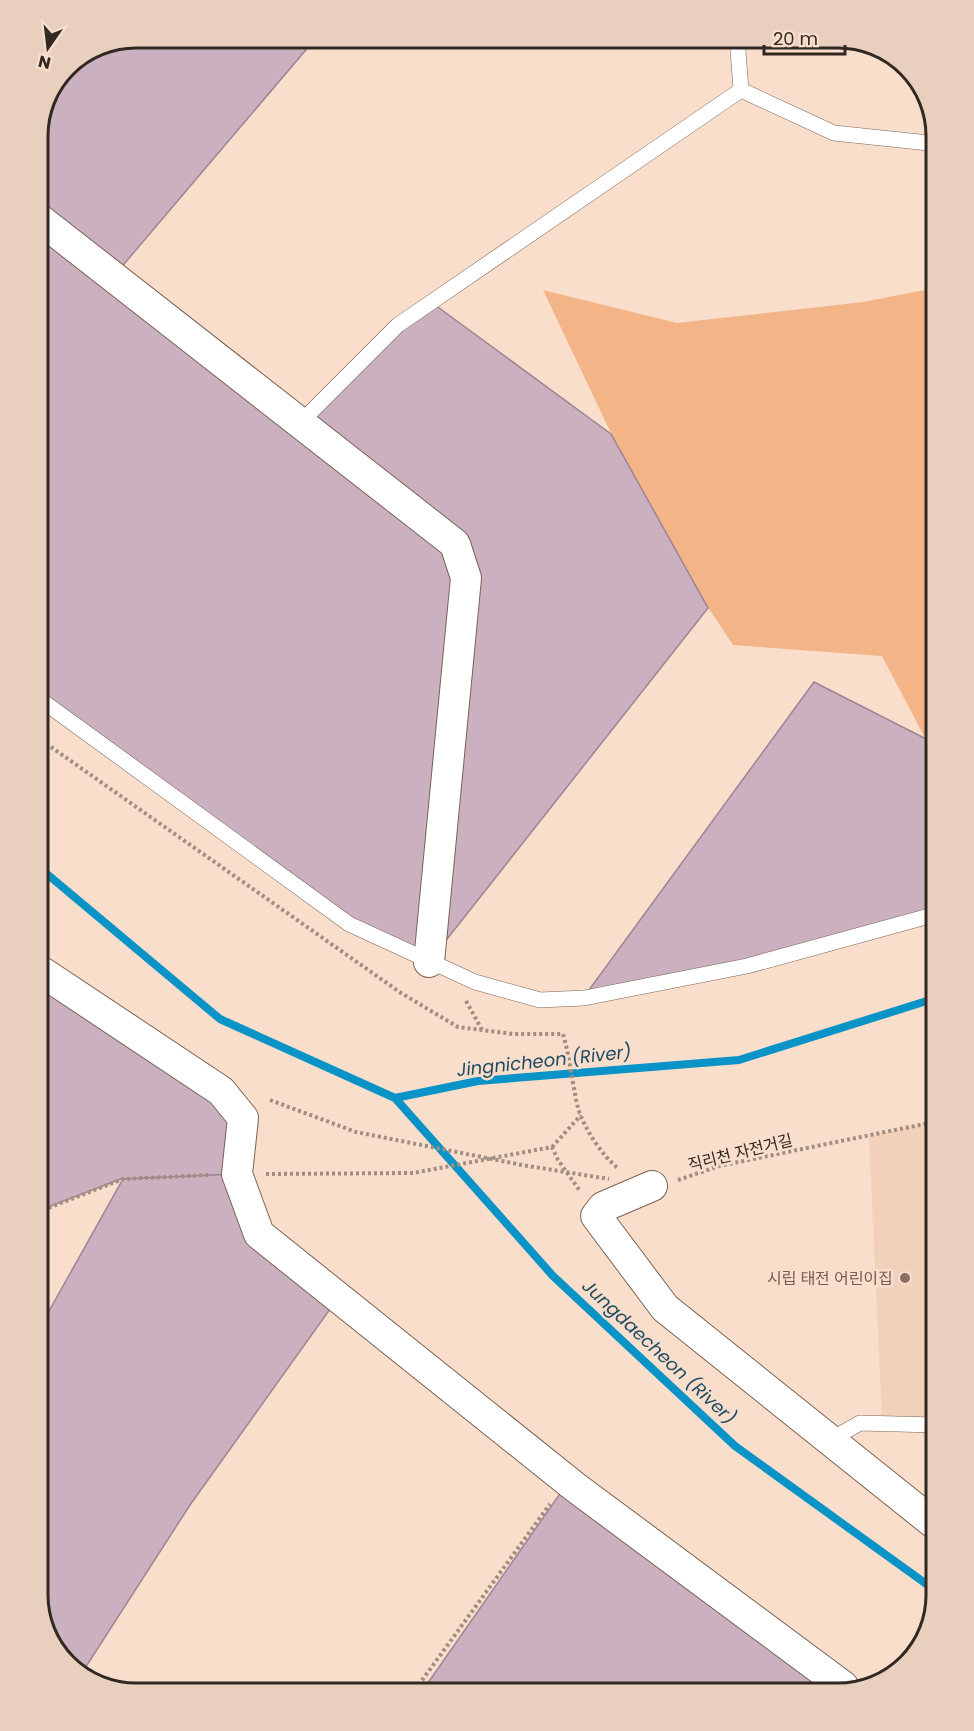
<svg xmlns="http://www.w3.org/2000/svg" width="974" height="1731" viewBox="0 0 974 1731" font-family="Poppins,'Noto Sans KR',sans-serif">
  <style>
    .built { fill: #f2d1bb }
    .green { fill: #f3b487 }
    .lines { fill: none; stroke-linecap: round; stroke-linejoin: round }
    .stream { stroke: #0a93c7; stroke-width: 8 }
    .building { fill: #cbb0c0; stroke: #9d8493; stroke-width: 1.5 }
    .service-casing { stroke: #7a6353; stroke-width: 16 }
    .minor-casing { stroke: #7a6353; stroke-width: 32 }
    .path { stroke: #a18e81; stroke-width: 4; stroke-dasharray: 3 3; stroke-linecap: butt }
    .service { stroke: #fff; stroke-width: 15 }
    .minor { stroke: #fff; stroke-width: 30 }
    .path-bridge { stroke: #a18e81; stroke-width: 4; stroke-dasharray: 3 3; stroke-linecap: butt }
    .education-dot { fill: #8d6e63; stroke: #f9decc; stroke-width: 2 }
    .labels { text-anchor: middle; stroke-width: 5; stroke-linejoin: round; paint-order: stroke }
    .street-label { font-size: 16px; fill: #322822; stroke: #f9decc }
    .education-label { font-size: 16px; fill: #785e54; stroke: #f9decc; text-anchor: end }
    .water-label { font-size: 18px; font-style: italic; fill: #1d4b61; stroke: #f9decc }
    .rim { fill: none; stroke: #322822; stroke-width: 3 }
  </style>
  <rect width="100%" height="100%" fill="#f9decc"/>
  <path class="built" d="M 934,1122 L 935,1422 L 882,1420 L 869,1136 Z"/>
  <path class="green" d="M 930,289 L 932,742 L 926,740 L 882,656 L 733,645 L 657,530 L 543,290 L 677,323 L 863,302 Z"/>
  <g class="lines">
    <path class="stream" d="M 41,869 L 220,1019 L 395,1098 L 478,1081 L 739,1060 L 933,999
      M 395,1098 L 553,1276 L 735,1446 L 936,1591"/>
  </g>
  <path class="building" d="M 136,37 L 316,38 L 113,277 L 38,218 L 38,130 L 67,66 Z
    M 38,218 L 455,544 L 429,962 L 349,924 L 41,700 Z
    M 431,302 L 611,434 L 708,608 L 429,962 L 455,544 L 300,423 Z
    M 814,682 L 932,742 L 933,920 L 586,994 Z
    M 42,989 L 241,1118 L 235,1174 L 121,1179 L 43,1209 Z
    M 237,1174 L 259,1234 L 338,1298 L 190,1505 L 80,1676 L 45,1633 L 44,1320 L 123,1179 Z
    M 566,1485 L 829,1686 L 423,1690 Z"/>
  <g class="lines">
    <g class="service-casing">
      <path id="service" d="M 737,38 L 741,90
        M 300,423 L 398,325 L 741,90 L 834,133 L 929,143
        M 41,700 L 349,924 L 475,982 L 540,1000 L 584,998 L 747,966 L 933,915
        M 830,1440 L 860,1423 L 935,1425"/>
    </g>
    <g class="minor-casing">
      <path id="minor" d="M 38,218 L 455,544 L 466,578 L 429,962
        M 42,972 L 221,1091 L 243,1118 L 237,1174 L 259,1234 L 575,1487 L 843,1686
        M 652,1186 L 603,1207 L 596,1216 L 665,1308 L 936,1525"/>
    </g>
    <path class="path" d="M 41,740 L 401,993 L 458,1027 L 514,1034 L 563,1034 C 570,1058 572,1083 578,1108 C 584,1128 602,1156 619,1169
      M 466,1001 L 482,1030
      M 552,1147 L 581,1115
      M 266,1174 L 413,1173 L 552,1147 L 558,1160 L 580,1191
      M 678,1180 L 719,1166 L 934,1122
      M 43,1210 L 123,1179 L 210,1175
      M 415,1690 L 550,1504"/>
    <use href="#service" class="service"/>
    <use href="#minor" class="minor"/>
    <path class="path-bridge" d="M 270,1100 L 356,1132 L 522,1165 L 609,1179"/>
  </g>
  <circle class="education-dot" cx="905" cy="1278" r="6"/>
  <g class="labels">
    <g class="street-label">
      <text transform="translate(740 1152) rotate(-14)" y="6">직리천 자전거길</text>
    </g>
    <g class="education-label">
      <text x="893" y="1284">시립 태전 어린이집</text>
    </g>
    <g class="water-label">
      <text transform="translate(544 1061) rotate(-6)" y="6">Jingnicheon (River)</text>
      <text transform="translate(659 1352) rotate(43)" y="6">Jungdaecheon (River)</text>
    </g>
  </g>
  <path d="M0 0H974V1731H0ZM136 48H838A88 88 0 0 1 926 136V1595A88 88 0 0 1 838 1683H136A88 88 0 0 1 48 1595V136A88 88 0 0 1 136 48Z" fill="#e9cfbe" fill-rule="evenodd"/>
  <path class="rim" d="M136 48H838A88 88 0 0 1 926 136V1595A88 88 0 0 1 838 1683H136A88 88 0 0 1 48 1595V136A88 88 0 0 1 136 48Z"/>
  <g transform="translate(48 48) rotate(194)" stroke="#f9decc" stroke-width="4.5" paint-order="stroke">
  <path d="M0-4.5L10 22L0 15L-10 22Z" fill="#322822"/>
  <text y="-9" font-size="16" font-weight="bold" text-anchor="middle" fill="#322822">N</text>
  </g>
  <path d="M764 45v9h81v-9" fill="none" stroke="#322822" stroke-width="3"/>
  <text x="773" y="45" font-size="18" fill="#322822" stroke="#f9decc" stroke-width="4.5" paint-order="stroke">20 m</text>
</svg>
